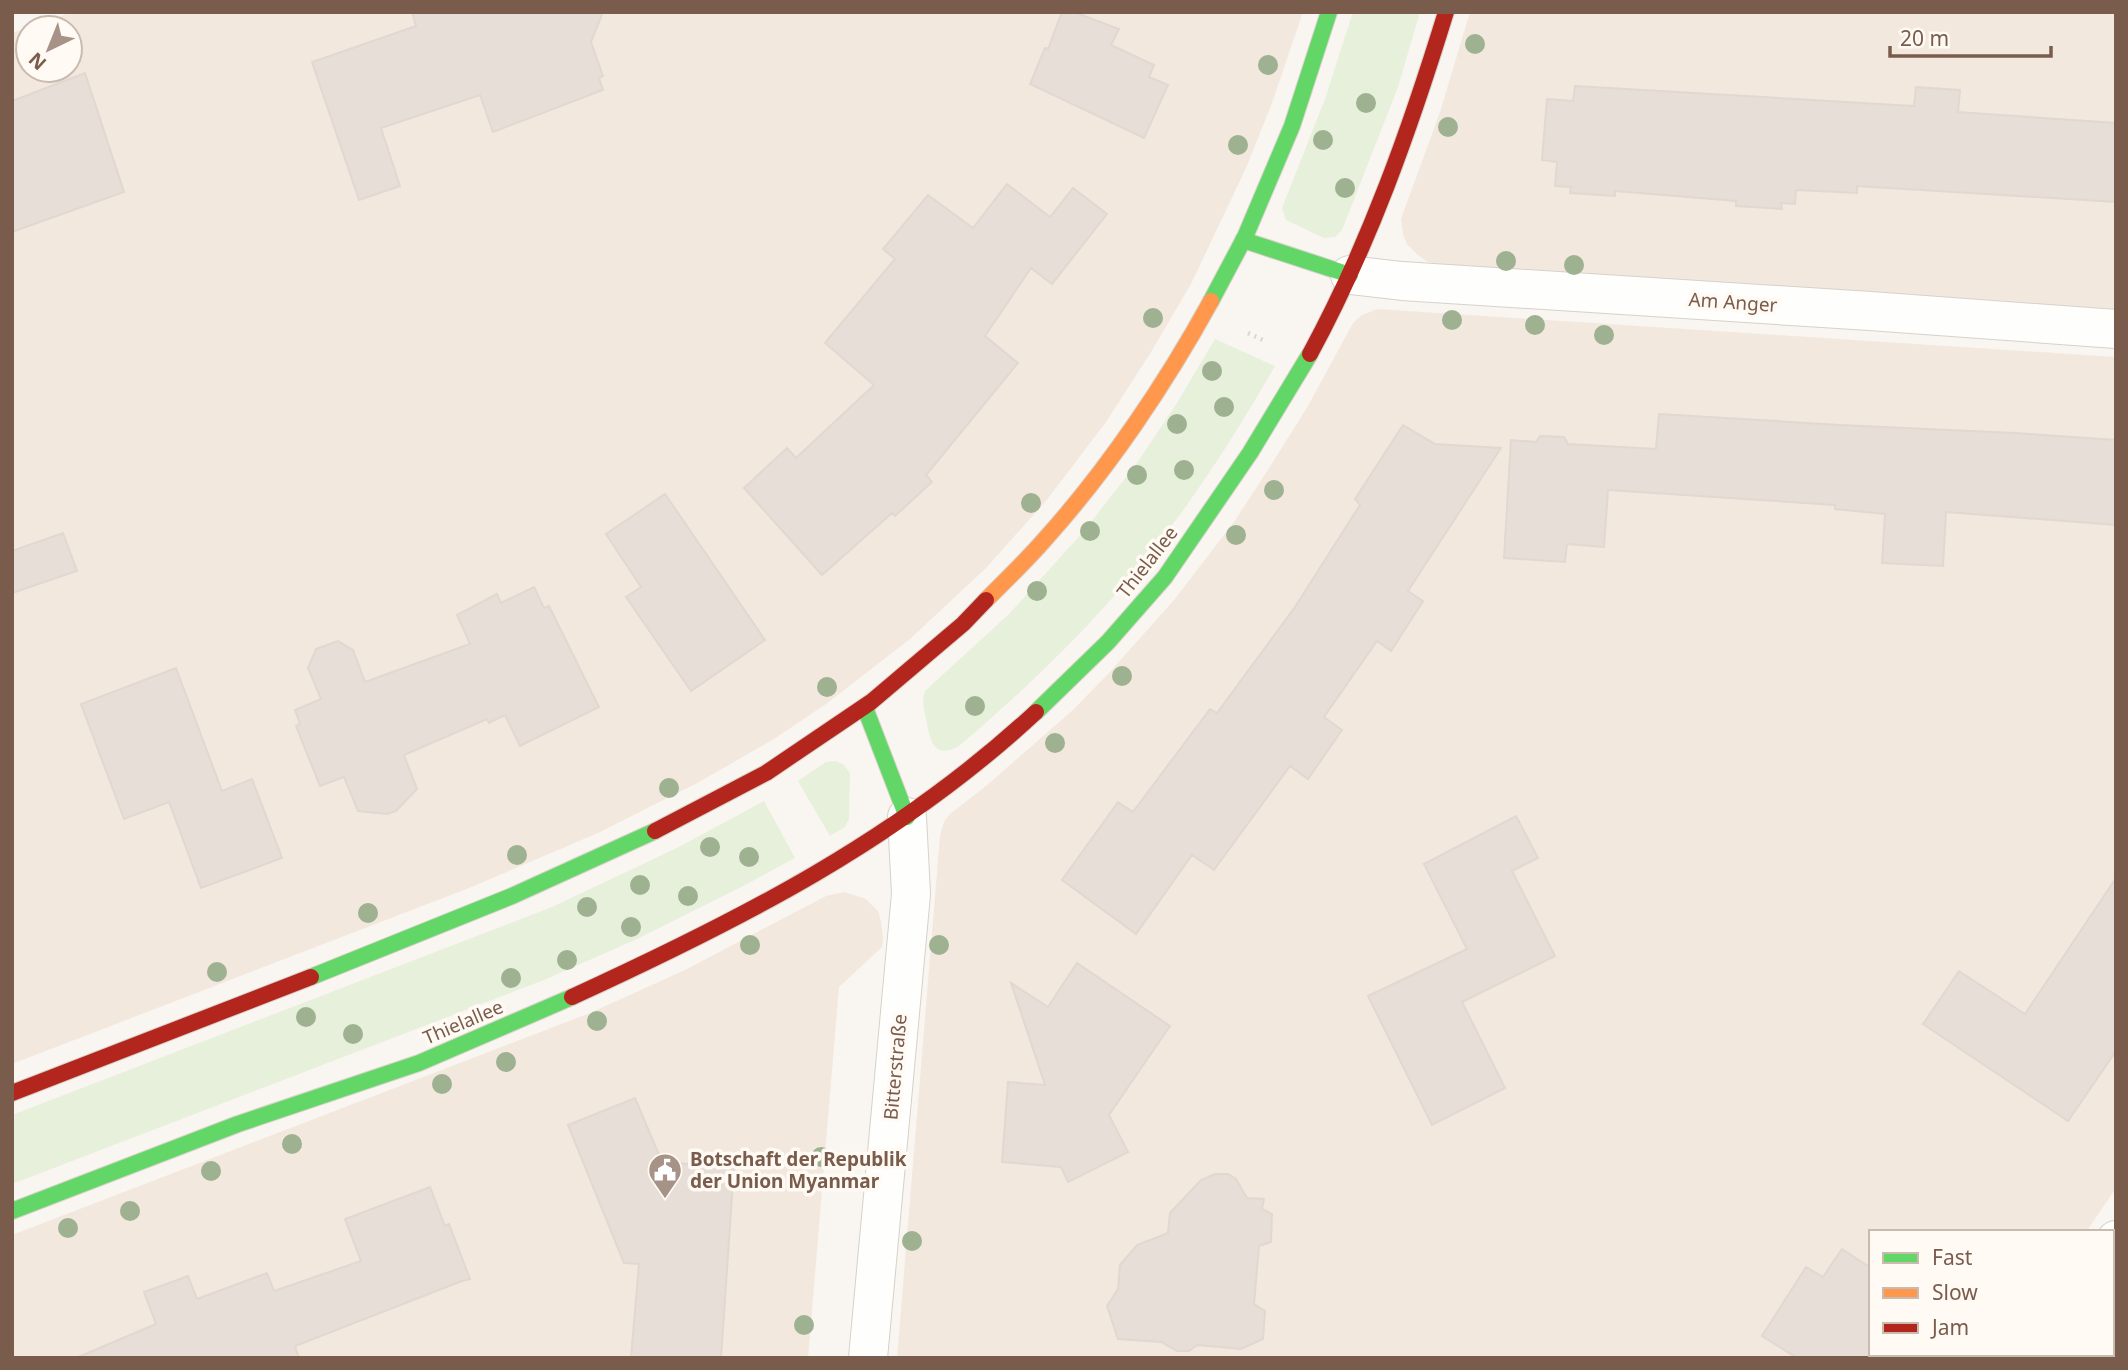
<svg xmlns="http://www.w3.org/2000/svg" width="2128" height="1370" viewBox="0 0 2128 1370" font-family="'Noto Sans',sans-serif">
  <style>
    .residential { fill: #f2e8de; fill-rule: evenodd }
    .green { fill: #e7f0db }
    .building { fill: #e6ded7; stroke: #e2d8d2; stroke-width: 2 }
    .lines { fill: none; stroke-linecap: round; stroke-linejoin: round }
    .street-casing { stroke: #d7d1cb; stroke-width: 40 }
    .fast-casing { stroke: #d9d2cb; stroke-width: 18 }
    .slow-casing { stroke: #d9d2cb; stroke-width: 18 }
    .jam-casing { stroke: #d9d2cb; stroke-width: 18 }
    .path { stroke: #dcd5d0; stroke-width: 4.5; stroke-dasharray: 2 5; stroke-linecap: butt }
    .street { stroke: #fefefd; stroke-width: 38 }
    .fast { stroke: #63d668; stroke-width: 16 }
    .slow { stroke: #ff974d; stroke-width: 16 }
    .jam { stroke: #b3261e; stroke-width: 16 }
    .tree { fill: #9eb190 }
    .labels { text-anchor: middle; stroke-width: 7; stroke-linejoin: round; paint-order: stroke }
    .street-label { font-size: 19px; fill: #7a5c4d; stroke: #fffaf3 }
    .poi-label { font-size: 19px; font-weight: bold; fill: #7a5c4d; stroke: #fffaf3; text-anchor: start }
  </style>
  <rect width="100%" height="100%" fill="#f9f5f0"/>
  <path class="residential" d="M 72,12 L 1303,12 L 1272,103 L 1246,168 L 1191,284 L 1151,352 L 1106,422 L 1046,501 L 986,568 L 910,639 L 826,704 L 774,739 L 699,782 L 598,833 L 469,888 L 12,1064 L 12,33 ZM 28,28 L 70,28 L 70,70 L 28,70 Z
    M 1470,12 L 2116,12 L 2116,309 L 1451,265 L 1428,262 L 1419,256 L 1407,244 L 1403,234 L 1401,219 L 1440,112 Z
    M 1377,309 L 2116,357 L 2116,1188 L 2086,1232 L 1871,1232 L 1871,1354 L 2003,1354 L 2000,1358 L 897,1358 L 940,836 L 944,822 L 950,814 L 986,786 L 1074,709 L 1108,674 L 1174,600 L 1234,522 L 1264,476 L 1308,406 L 1353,323 L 1362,315 Z
    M 844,892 L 866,899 L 878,911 L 881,921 L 883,939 L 882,947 L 839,987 L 808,1358 L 12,1358 L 12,1235 L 590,1013 L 685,970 L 826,896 Z
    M 2116,1284 L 2116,1358 L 2066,1358 L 2069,1354 L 2112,1354 L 2112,1289 Z"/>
  <path class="green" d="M 1353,12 L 1420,12 L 1398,87 L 1342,230 L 1335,237 L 1324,238 L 1286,220 L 1282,208 L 1325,99 Z
    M 1215,339 L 1275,366 C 1248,413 1220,458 1189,502 C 1124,594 1044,674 959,746 C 936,759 931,744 927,724 C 925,712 921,703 925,691 L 1009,614 L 1084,531 L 1137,463 L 1177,403 Z
    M 835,761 L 843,764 L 850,773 L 849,819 L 845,827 L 830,836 L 798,781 L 826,762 Z
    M 764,801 L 795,858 L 743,886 L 635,940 L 544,980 L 12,1184 L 12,1115 L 552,907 L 679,847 Z"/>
  <path class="building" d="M 412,12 L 603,12 L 591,42 L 603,76 L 599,78 L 603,90 L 493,132 L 480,95 L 381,128 L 400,186 L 359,200 L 312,62 L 416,26 Z
    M 1062,12 L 1074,12 L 1119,29 L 1111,45 L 1154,65 L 1149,77 L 1168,85 L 1144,138 L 1030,84 L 1045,48 L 1048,49 Z
    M 85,73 L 124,192 L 12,232 L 12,101 Z
    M 1575,86 L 1914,106 L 1916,87 L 1960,90 L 1958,112 L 2116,123 L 2116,202 L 1857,186 L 1857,193 L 1796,190 L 1795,204 L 1781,203 L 1782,209 L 1736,206 L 1736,201 L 1615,191 L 1615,196 L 1570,193 L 1571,187 L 1555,186 L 1557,162 L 1542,160 L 1547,99 L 1573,101 Z
    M 1007,184 L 1050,217 L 1073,188 L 1107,214 L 1052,284 L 1031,268 L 985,336 L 1018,363 L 926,475 L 932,482 L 895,516 L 892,513 L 822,575 L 744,488 L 787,448 L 796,458 L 874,385 L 825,343 L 895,259 L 883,249 L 928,195 L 973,228 Z
    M 1659,414 L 1840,425 L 2015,433 L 2116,440 L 2116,525 L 1946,512 L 1943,566 L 1882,563 L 1885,514 L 1835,509 L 1835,505 L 1608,490 L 1604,547 L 1567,544 L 1565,562 L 1504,558 L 1511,440 L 1536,442 L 1540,436 L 1564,437 L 1568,444 L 1656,449 Z
    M 1403,425 L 1435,444 L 1501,448 L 1408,591 L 1423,601 L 1391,651 L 1377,641 L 1324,717 L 1342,730 L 1308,779 L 1290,766 L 1214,870 L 1192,855 L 1136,934 L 1062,880 L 1118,802 L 1133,812 L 1210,709 L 1217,713 L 1295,607 L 1360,505 L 1355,499 Z
    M 665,494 L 765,640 L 691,691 L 626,597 L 641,587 L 606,534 Z
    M 63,533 L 77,571 L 12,593 L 12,551 Z
    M 534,587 L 544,608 L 549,606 L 599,707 L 520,746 L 505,715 L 489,723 L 487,719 L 404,755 L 417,789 L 396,811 L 387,814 L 358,811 L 344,777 L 320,786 L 296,726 L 300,724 L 295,710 L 321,699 L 308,668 L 316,649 L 338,641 L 353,650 L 365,682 L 470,644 L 457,615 L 497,594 L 501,603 Z
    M 176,668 L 222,791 L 252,779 L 282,858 L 201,888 L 169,802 L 124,819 L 81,704 Z
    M 1516,816 L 1538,858 L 1512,871 L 1555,956 L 1462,1002 L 1505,1088 L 1432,1125 L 1368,996 L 1467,949 L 1424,864 Z
    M 2116,878 L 2116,1051 L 2068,1121 L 1923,1024 L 1959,971 L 2025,1014 Z
    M 1077,963 L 1170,1026 L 1109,1115 L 1128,1152 L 1068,1182 L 1061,1167 L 1002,1162 L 1008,1082 L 1045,1085 L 1011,983 L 1048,1007 Z
    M 635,1098 L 662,1162 L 734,1167 L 721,1358 L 631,1358 L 639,1264 L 624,1263 L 568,1125 Z
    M 1215,1174 L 1228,1174 L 1236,1179 L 1247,1198 L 1264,1199 L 1262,1209 L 1272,1214 L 1271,1242 L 1259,1246 L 1254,1304 L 1265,1311 L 1263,1339 L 1241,1349 L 1197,1345 L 1189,1351 L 1177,1351 L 1161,1342 L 1118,1339 L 1107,1306 L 1118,1289 L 1120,1265 L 1137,1245 L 1168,1233 L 1170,1213 L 1201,1180 Z
    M 430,1187 L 445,1226 L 449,1224 L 470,1279 L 462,1281 L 295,1346 L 299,1358 L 76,1358 L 156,1324 L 144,1292 L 188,1276 L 197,1299 L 267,1273 L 274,1291 L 361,1261 L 345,1219 Z
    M 1842,1249 L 1871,1268 L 1871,1358 L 1797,1358 L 1762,1336 L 1806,1267 L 1823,1277 Z"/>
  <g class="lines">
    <g class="street-casing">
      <path id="street" d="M 1350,275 L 1402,281 L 1870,311 L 2116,329
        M 2112,1245 L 2116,1240
        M 868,1358 L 911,894 L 907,817
        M 2036,1358 L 2039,1354"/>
    </g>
    <g class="fast-casing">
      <path id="fast" d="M 1243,240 L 1350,275
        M 1211,301 L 1245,237 L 1292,126 L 1329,12
        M 865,708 L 907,817
        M 1036,712 L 1108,642 L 1165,577 L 1250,453 L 1310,354
        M 311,977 L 512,896 L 655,831
        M 12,1211 L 238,1124 L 419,1063 L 572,997"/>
    </g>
    <g class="slow-casing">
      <path id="slow" d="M 986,600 C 1006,580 1027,560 1046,538 C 1108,469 1166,383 1211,301"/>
    </g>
    <g class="jam-casing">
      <path id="jam" d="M 1310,354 C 1369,245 1410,129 1446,12
        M 655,831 L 766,773 L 871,702 L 963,624 L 986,600
        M 572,997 C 740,920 898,840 1036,712
        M 12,1093 L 311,977"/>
    </g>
    <path class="path" d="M 1248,333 L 1265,341"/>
    <use href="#street" class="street"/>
    <use href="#fast" class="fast"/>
    <use href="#slow" class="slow"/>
    <use href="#jam" class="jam"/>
  </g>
  <g class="tree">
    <circle cx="1475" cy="44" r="10"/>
    <circle cx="1268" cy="65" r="10"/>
    <circle cx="1366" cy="103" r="10"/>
    <circle cx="1448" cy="127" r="10"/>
    <circle cx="1323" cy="140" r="10"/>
    <circle cx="1238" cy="145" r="10"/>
    <circle cx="1345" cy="188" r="10"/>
    <circle cx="1506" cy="261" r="10"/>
    <circle cx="1574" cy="265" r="10"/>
    <circle cx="1153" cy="318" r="10"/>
    <circle cx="1452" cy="320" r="10"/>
    <circle cx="1535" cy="325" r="10"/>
    <circle cx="1604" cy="335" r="10"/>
    <circle cx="1212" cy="371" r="10"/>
    <circle cx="1224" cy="407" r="10"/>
    <circle cx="1177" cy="424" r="10"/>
    <circle cx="1184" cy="470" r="10"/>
    <circle cx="1137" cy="475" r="10"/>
    <circle cx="1274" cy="490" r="10"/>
    <circle cx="1031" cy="503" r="10"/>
    <circle cx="1090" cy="531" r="10"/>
    <circle cx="1236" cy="535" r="10"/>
    <circle cx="1037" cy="591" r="10"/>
    <circle cx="1122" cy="676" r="10"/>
    <circle cx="827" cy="687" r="10"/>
    <circle cx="975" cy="706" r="10"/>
    <circle cx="1055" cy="743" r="10"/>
    <circle cx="669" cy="788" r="10"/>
    <circle cx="710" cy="847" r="10"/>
    <circle cx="517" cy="855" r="10"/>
    <circle cx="749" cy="857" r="10"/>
    <circle cx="640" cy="885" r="10"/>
    <circle cx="688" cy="896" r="10"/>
    <circle cx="587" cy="907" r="10"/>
    <circle cx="368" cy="913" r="10"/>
    <circle cx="631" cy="927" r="10"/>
    <circle cx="750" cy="945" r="10"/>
    <circle cx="939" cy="945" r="10"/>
    <circle cx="567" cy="960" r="10"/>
    <circle cx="217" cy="972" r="10"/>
    <circle cx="511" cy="978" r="10"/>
    <circle cx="306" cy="1017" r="10"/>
    <circle cx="597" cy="1021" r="10"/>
    <circle cx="353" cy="1034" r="10"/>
    <circle cx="506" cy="1062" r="10"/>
    <circle cx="442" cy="1084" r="10"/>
    <circle cx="292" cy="1144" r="10"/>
    <circle cx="821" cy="1157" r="10"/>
    <circle cx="211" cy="1171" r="10"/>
    <circle cx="130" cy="1211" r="10"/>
    <circle cx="68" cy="1228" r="10"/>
    <circle cx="912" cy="1241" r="10"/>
    <circle cx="804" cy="1325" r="10"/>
  </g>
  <defs>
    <g id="civic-pin" transform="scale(1.75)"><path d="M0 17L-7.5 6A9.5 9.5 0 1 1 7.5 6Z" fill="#a69286" stroke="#fffaf3"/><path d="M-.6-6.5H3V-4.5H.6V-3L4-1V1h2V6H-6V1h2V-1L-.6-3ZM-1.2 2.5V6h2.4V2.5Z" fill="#fff"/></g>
  </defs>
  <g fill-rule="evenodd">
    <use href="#civic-pin" x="665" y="1170"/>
  </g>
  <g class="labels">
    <g class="street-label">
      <text transform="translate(1733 302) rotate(4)" y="7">Am Anger</text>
      <text transform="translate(1147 562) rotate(-52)" y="7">Thielallee</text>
      <text transform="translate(463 1022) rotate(-23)" y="7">Thielallee</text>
      <text transform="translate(895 1067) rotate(-85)" y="7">Bitterstraße</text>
    </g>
    <g class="poi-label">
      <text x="690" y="1166">Botschaft der Republik<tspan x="690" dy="22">der Union Myanmar</tspan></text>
    </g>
  </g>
  <rect width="2128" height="1370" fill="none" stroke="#7a5c4d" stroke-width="28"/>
  <rect x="1869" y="1230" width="245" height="126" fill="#fffaf3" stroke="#cabbb1" stroke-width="2"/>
  <rect x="1883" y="1253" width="35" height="10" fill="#63d668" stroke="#cabbb1" stroke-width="2"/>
  <text x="1932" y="1265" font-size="21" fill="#7a5c4d">Fast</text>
  <rect x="1883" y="1288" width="35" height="10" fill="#ff974d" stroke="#cabbb1" stroke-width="2"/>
  <text x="1932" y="1300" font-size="21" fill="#7a5c4d">Slow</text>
  <rect x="1883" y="1323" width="35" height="10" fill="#b3261e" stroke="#cabbb1" stroke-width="2"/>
  <text x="1932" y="1335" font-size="21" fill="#7a5c4d">Jam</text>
  <g transform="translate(49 49) rotate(223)"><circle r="33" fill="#fffaf3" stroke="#cabbb1" stroke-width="2"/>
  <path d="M0-5L12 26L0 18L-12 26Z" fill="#a69286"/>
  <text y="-10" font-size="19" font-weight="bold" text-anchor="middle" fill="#7a5c4d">N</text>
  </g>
  <path d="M1890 46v10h161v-10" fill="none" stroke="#7a5c4d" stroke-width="3.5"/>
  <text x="1900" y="46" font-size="21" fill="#7a5c4d" stroke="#fffaf3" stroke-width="5" paint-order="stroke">20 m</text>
</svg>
